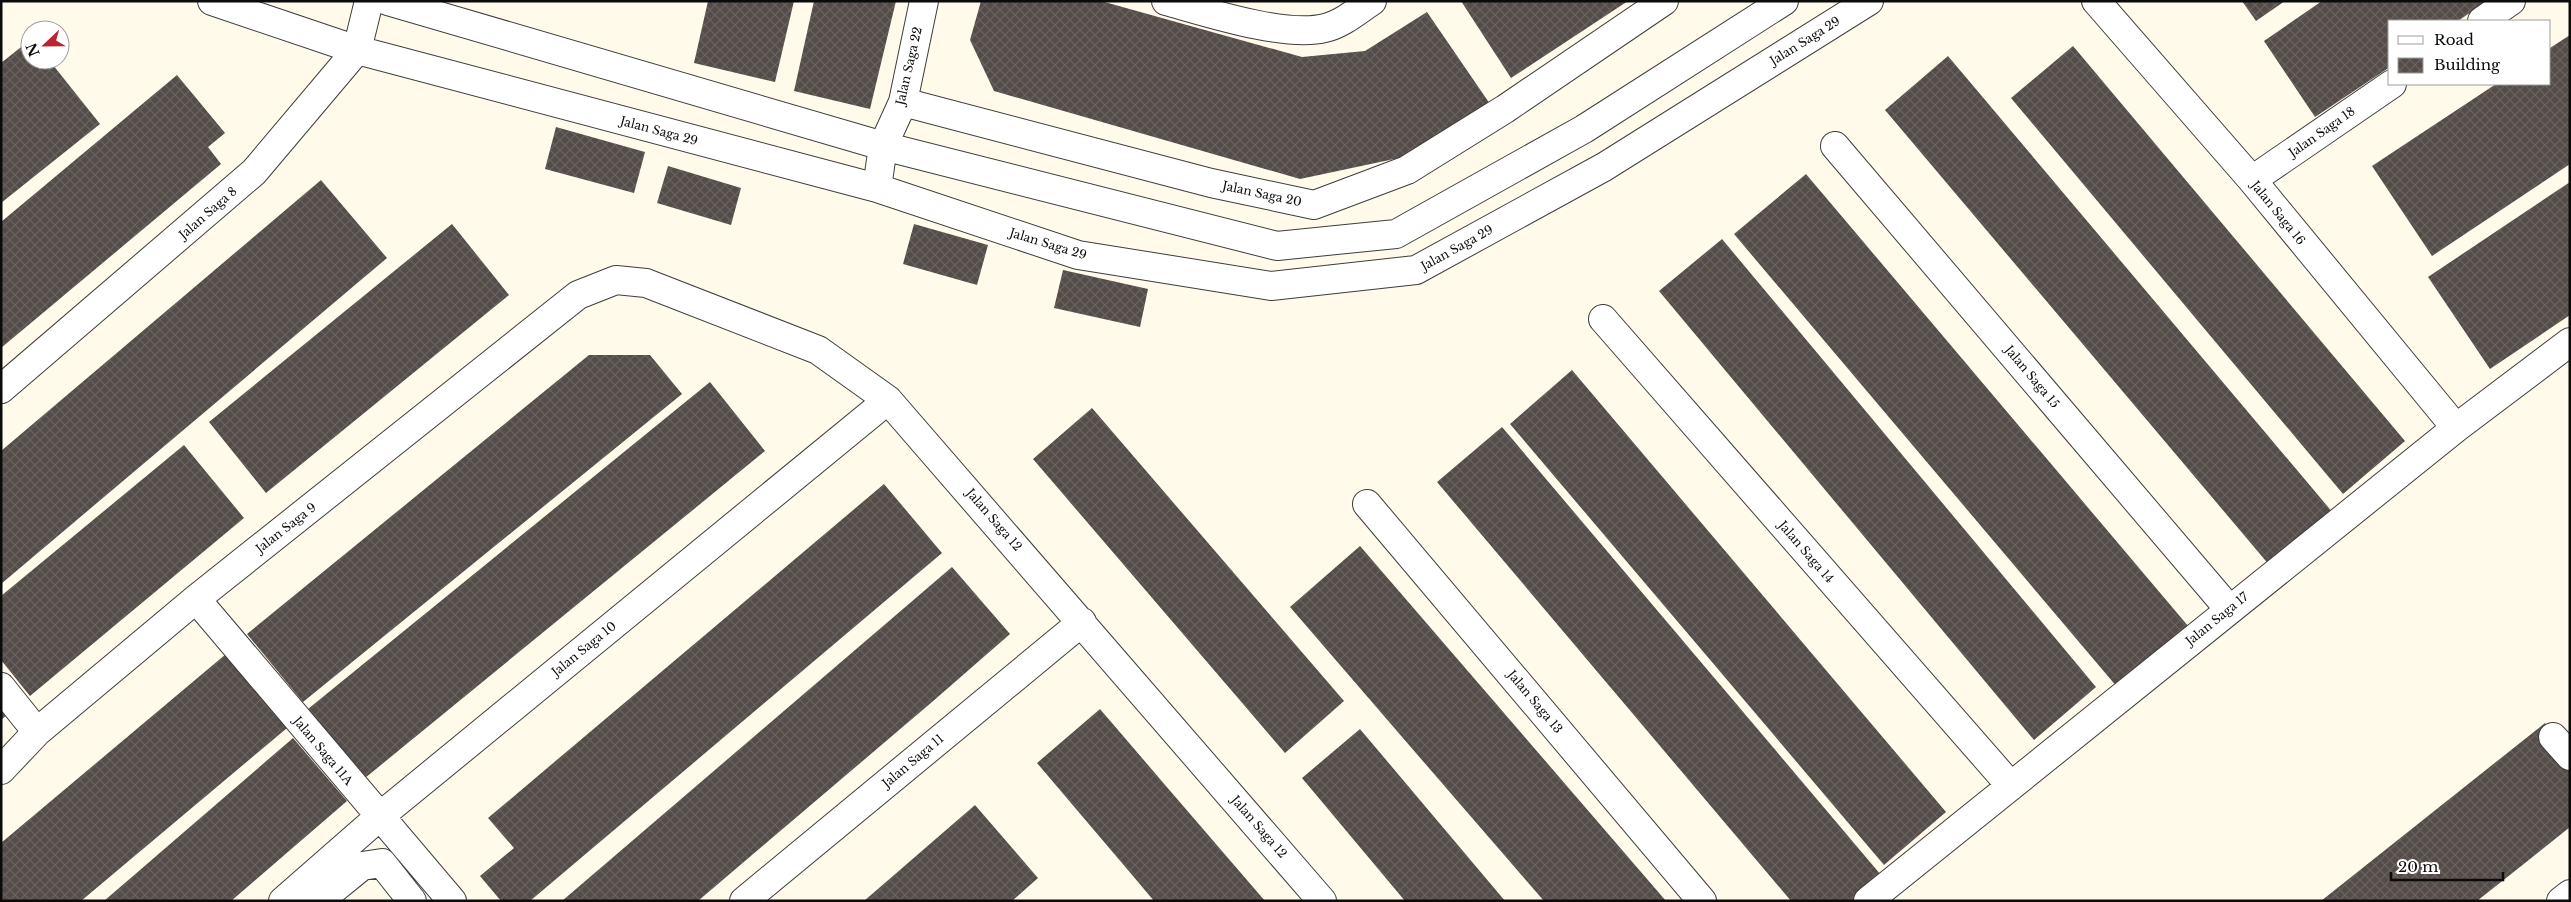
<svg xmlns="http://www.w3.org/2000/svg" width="2571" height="902" viewBox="0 0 2571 902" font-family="'Libre Baskerville',serif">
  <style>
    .building { fill: url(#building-cross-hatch) }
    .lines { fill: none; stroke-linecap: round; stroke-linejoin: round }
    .minor-casing { stroke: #3e3e3e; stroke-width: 30 }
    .minor { stroke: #fff; stroke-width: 28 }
    .labels { text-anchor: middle; stroke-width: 5; stroke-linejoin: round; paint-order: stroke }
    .street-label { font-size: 12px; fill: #0b0b0b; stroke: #fff }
  </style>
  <defs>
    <pattern id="building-cross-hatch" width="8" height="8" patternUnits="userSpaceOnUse" patternTransform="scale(1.25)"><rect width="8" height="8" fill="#544c48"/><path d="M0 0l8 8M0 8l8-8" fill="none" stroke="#68615e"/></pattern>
  </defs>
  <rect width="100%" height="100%" fill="#fffaea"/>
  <path class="building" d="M 708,1 L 794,1 L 775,82 L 694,63 Z
    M 814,1 L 896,1 L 870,109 L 794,91 Z
    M 981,1 L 1101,1 L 1302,57 L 1365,51 L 1427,12 L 1490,104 L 1413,155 L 1300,179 L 994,91 L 970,40 Z
    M 1461,1 L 1628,1 L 1511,78 Z
    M 2242,1 L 2285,1 L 2256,21 Z
    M 2322,1 L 2487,1 L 2458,21 L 2390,21 L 2390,67 L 2315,117 L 2264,41 Z
    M 2570,35 L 2570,164 L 2432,256 L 2372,166 L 2496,84 L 2550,84 L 2550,48 Z
    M 30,40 L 30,60 L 49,60 L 100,124 L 1,203 L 1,63 Z
    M 2073,46 L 2405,441 L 2343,494 L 2011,98 Z
    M 1948,56 L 2339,520 L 2276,573 L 1885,110 Z
    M 177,75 L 225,133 L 208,147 L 221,164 L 1,348 L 1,222 Z
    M 556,127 L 645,152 L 634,193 L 545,169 Z
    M 668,166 L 741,188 L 731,225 L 657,203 Z
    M 1806,174 L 2194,633 L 2123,694 L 1734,234 Z
    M 321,180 L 387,258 L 1,584 L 1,451 Z
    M 2570,182 L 2570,315 L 2490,369 L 2428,277 Z
    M 452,224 L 509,295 L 266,493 L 209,422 Z
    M 914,224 L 988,245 L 977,285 L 903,264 Z
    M 1722,239 L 2096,687 L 2034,740 L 1659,291 Z
    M 1063,270 L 1148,289 L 1140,327 L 1054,308 Z
    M 589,355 L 650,355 L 682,394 L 303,702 L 247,634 Z
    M 1572,370 L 1946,812 L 1884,865 L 1510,424 Z
    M 710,382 L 765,451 L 365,778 L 308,709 Z
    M 1092,408 L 1344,701 L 1285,753 L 1033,459 Z
    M 1502,427 L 1892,888 L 1878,901 L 1791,901 L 1437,482 Z
    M 184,445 L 244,518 L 30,696 L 1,660 L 1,596 Z
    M 884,484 L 942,553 L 530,901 L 501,901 L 480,876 L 514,848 L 488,818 Z
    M 1360,546 L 1479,684 L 1666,901 L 1544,901 L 1409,745 L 1290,607 Z
    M 952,567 L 1010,634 L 932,702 L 698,901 L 562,901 Z
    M 226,654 L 287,728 L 81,901 L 1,901 L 1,843 Z
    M 1,706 L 8,714 L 1,720 Z
    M 1100,709 L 1172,793 L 1265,901 L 1154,901 L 1133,876 L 1037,763 Z
    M 2545,723 L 2570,755 L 2570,827 L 2525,863 L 2477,901 L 2321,901 Z
    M 1360,729 L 1500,895 L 1505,901 L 1405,901 L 1302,778 Z
    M 293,738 L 347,801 L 231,901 L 104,901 Z
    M 975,805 L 1038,878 L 1012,901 L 864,901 Z"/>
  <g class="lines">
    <g class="minor-casing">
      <path id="minor" d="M 212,1 L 357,50 L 877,188 L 1078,255 L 1271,286 L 1416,270 L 1604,167 L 1869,1
        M 388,1 L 883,146 L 1277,246 L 1396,234 L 1584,129 L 1784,1
        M 1166,1 C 1206,12 1285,38 1325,28 C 1342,24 1357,11 1372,1
        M 2096,1 L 2252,180 L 2456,428
        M 2482,21 L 2511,1
        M 903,102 L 1211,183 L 1314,205 L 1407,170 L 1505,109 L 1664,1
        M 1835,146 L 2229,609
        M 2252,180 L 2392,84
        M 877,188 L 883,146 L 903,102 L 924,1
        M 1603,319 L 2010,785
        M 1,389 L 254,172 L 357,50 L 369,1
        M 1367,504 L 1702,901
        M 196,599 L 452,901
        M 1,687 L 37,732
        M 2553,737 L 2570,756
        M 1,770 L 37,732 L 196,599 L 578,295 L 616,280 L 646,283 L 818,350 L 888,400 L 1322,901
        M 283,901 L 379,817 L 888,400
        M 319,901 L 362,866 L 382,863 L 412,901
        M 744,901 L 1082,622
        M 1868,901 L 2456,428 L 2570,342
        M 2561,901 L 2570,894"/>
    </g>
    <use href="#minor" class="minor"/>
  </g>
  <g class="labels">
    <g class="street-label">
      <text transform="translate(1805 41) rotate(-32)" y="4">Jalan Saga 29</text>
      <text transform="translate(909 66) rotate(-77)" y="4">Jalan Saga 22</text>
      <text transform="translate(659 131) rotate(15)" y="4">Jalan Saga 29</text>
      <text transform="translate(2322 132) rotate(-35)" y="4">Jalan Saga 18</text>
      <text transform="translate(1262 194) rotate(12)" y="4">Jalan Saga 20</text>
      <text transform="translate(208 213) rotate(-41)" y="4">Jalan Saga 8</text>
      <text transform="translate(2278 213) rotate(51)" y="4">Jalan Saga 16</text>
      <text transform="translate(1048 244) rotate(17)" y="4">Jalan Saga 29</text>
      <text transform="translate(1457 248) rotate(-29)" y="4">Jalan Saga 29</text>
      <text transform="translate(2032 377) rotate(50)" y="4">Jalan Saga 15</text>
      <text transform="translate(994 520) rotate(49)" y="4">Jalan Saga 12</text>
      <text transform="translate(286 528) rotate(-38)" y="4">Jalan Saga 9</text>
      <text transform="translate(1806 552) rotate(49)" y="4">Jalan Saga 14</text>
      <text transform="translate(2217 619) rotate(-39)" y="4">Jalan Saga 17</text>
      <text transform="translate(584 649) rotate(-39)" y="4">Jalan Saga 10</text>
      <text transform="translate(1535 702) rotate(50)" y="4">Jalan Saga 13</text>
      <text transform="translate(323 751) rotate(50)" y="4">Jalan Saga 11A</text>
      <text transform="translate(913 761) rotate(-40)" y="4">Jalan Saga 11</text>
      <text transform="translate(1259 827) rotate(49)" y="4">Jalan Saga 12</text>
    </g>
  </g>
  <rect width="2571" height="902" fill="none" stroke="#0b0b0b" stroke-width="5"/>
  <rect x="2388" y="20" width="162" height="65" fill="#ffffff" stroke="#9d9d9d"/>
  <rect x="2398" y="36" width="25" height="8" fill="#ffffff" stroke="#9d9d9d"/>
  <text x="2434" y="45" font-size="15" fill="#0b0b0b">Road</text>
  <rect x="2398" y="58" width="25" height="15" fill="url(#building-cross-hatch)" stroke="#9d9d9d"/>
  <text x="2434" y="70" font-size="15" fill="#0b0b0b">Building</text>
  <g transform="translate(45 45) rotate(248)"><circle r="24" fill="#ffffff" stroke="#9d9d9d"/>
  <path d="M0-4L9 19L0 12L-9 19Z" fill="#b92530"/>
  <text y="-8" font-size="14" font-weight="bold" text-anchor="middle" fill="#0b0b0b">N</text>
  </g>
  <path d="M2391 872v8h112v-8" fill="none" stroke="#0b0b0b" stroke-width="2.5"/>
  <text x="2398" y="872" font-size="15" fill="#0b0b0b" stroke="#ffffff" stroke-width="4" paint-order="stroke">20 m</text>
</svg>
